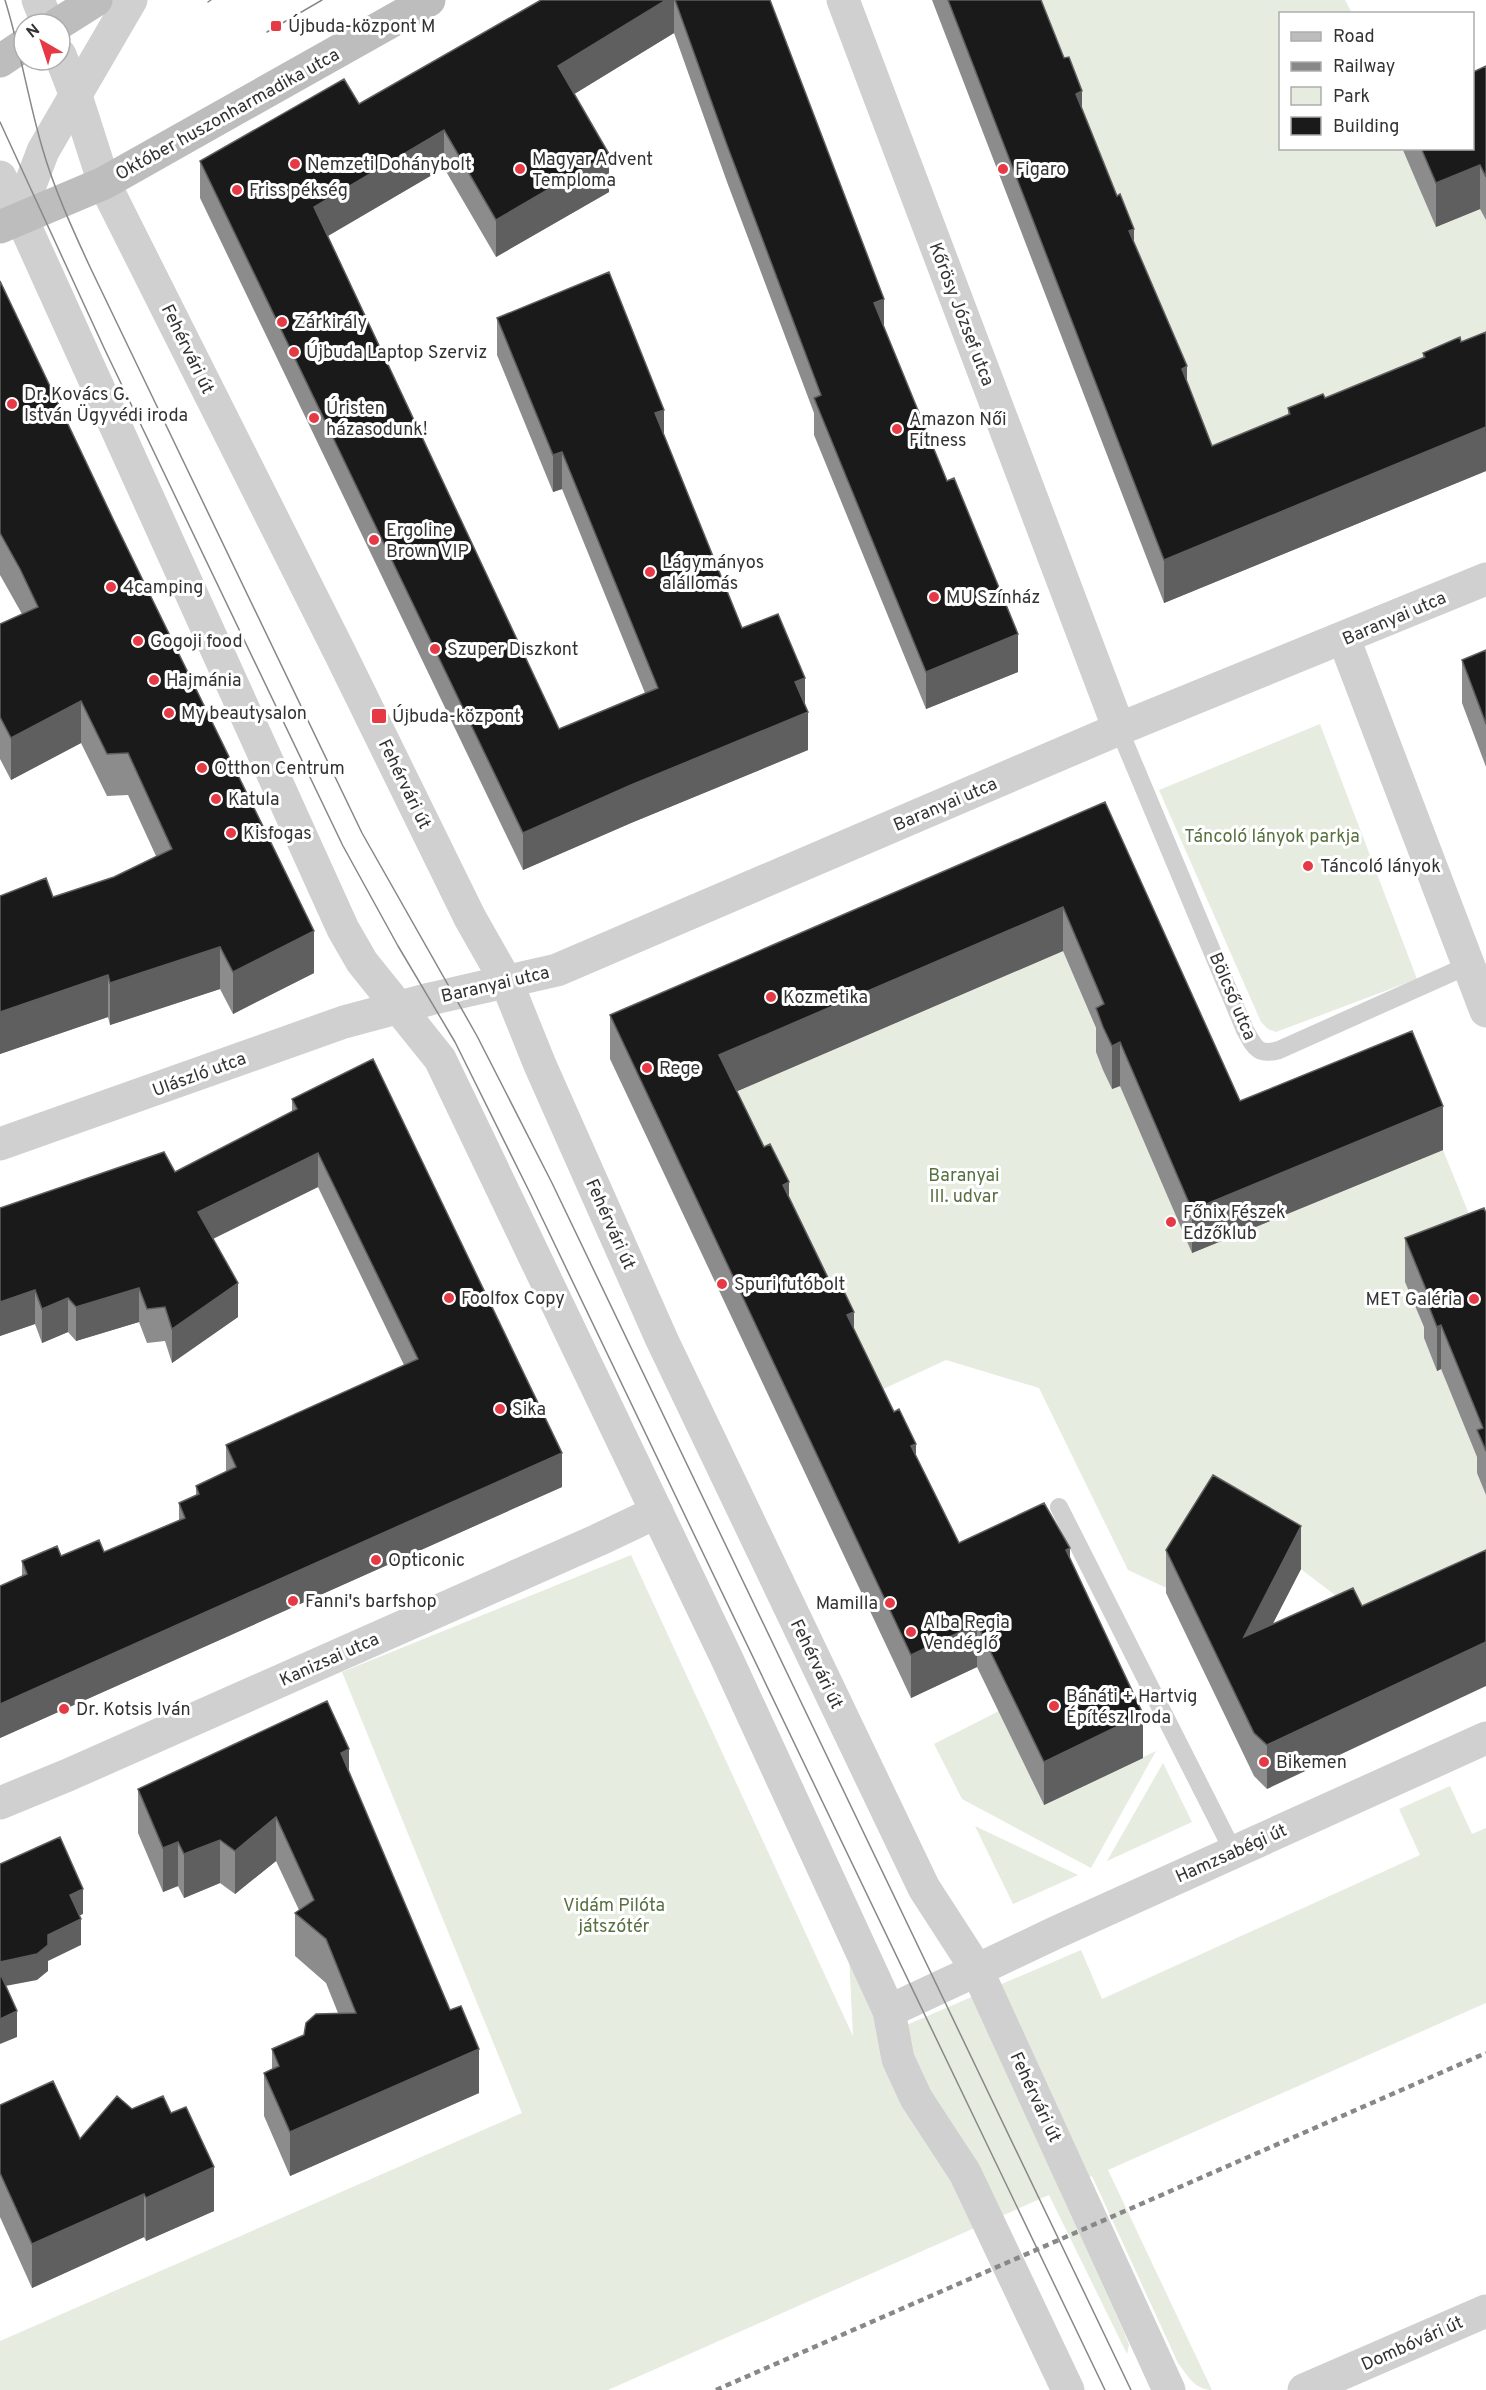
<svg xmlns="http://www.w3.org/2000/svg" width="1486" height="2390" viewBox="0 0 1486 2390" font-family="Overpass,sans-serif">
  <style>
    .green { fill: #e6ecdf }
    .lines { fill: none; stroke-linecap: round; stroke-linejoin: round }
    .service { stroke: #d0d0d0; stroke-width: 18 }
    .minor { stroke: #d0d0d0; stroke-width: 33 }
    .tertiary { stroke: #d0d0d0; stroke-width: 33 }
    .secondary { stroke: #bdbdbd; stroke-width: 33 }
    .tram { stroke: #888; stroke-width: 1.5 }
    .rail { stroke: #888; stroke-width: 4.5; stroke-dasharray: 6 4.5; stroke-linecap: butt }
    .wall { fill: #8c8c8c }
    .shaded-wall { fill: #5f5f5f }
    .building { fill: #1a1a1a; stroke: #5f5f5f; stroke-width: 1.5 }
    .poi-dot { fill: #e63946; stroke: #fff; stroke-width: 2 }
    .labels { text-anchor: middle; stroke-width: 6; stroke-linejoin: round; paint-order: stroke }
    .poi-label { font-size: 18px; fill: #333; stroke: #fff; text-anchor: start }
    .street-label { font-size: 18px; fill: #333; stroke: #fff }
    .park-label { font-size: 18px; fill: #56703f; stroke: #fff }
  </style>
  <rect width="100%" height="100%" fill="#fff"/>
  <path class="green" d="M 1028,0 L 1345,0 L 1352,13 L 1280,14 L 1280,148 L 1402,149 L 1437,227 L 1486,206 L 1486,375 L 1212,490 Z
    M 1320,724 L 1417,979 L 1276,1032 L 1268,1029 L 1261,1022 L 1159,790 Z
    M 1063,951 L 1104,1048 L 1112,1089 L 1120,1086 L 1443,1150 L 1484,1251 L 1424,1338 L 1437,1370 L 1441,1369 L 1483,1471 L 1486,1495 L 1486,1593 L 1362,1649 L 1340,1599 L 1301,1569 L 1169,1589 L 1128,1570 L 1039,1388 L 946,1360 L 866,1397 L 719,1099 Z
    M 631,1555 L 853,2036 L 849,1956 L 854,1955 L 881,2036 L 1081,1950 L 1102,1999 L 1420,1855 L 1399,1809 L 1450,1786 L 1472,1834 L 1486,1828 L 1486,2003 L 1108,2170 L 1212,2390 C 1195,2390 1188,2376 1178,2363 L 1092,2176 L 1060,2191 L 1124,2332 L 1129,2345 L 1127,2354 L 1049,2195 L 608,2390 L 0,2390 L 0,2341 L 522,2113 L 342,1672 Z
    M 999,1711 L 1044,1805 L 1156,1751 L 1091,1868 L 962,1799 L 934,1744 Z
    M 1163,1763 L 1192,1822 L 1107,1861 Z
    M 975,1826 L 1078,1875 L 1013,1904 Z"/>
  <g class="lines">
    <path class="service" d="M 1119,729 L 1245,1030 C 1255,1048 1258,1056 1279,1050 L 1469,965
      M 1059,1507 L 1234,1853"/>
    <path class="minor" d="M 38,0 L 48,24
      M 843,0 L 1119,729
      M 60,55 L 76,96 L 104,183
      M 0,177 L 21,217
      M 1344,639 L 1486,1011
      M 0,1144 L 344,1022 L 430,999 L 557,970 L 1119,729 L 1486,579
      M 0,1803 L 68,1775 L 598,1540 L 657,1512
      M 977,1970 L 1057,1932 L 1486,1738
      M 1304,2390 L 1486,2311"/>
    <path class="tertiary" d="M 131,0 L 43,151 L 29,188 L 21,217 L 343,929 L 362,962 L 440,1059 L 727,1659 L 879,1989 L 889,2011 L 898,2059 L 916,2098 L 965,2173 L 1068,2390
      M 104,183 L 340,653 L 470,918 L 507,983 L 540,1065 L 662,1340 L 924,1888 L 977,1970 L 1169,2390
      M 889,2011 L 977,1970"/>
    <path class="secondary" d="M 58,24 L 96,0
      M 0,61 L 24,45
      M 0,227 L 104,183 L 429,0"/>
    <path class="tram" d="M 5,0 C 20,48 28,99 42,147 C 54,189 72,228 90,267 L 362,833 L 477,1036 L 552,1183 L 1131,2390
      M 208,2 L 211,0
      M 267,32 L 322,0
      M 0,122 L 105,350 L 343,846 L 398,946 L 455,1042 L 531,1195 L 1105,2390"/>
    <path class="rail" d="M 716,2390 L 1486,2053"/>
  </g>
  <path class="wall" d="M 541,0 L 770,0 L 884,327 L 1018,672 L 926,709 L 814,435 L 814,413 L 727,182 L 674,33 L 574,94 L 609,192 L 496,257 L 444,168 L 328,236 L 559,729 L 645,693 L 562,489 L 553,492 L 497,355 L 497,318 L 664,437 L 742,628 L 805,704 L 808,750 L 631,823 L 523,870 L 200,198 L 200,161 L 359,104 Z
    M 932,0 L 1041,0 L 1082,109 L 1212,446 L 1288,415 L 1288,408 L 1325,398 L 1423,358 L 1423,353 L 1461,342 L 1486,332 L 1486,471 L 1164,603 Z
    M 1486,66 L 1486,220 L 1480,209 L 1436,227 L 1402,148 L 1473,148 Z
    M 0,281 L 314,973 L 233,1014 L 220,989 L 110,1025 L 108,1017 L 0,1054 L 0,896 L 53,897 L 114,877 L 156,856 L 128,795 L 107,796 L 81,743 L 11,780 L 0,759 L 0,624 L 22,614 L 0,575 Z
    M 1486,650 L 1486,767 L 1462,703 L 1462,660 Z
    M 1105,802 L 1240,1101 L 1443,1150 L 1192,1253 L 1120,1086 L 1112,1089 L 1103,1070 L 1096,1052 L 1096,1028 L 1063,951 L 737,1091 L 959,1543 L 1070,1558 L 1143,1758 L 1044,1805 L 977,1667 L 911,1698 L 610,1059 L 610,1015 Z
    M 292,1099 L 562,1487 L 0,1738 L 0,1586 L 22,1576 L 22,1561 L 61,1556 L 104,1552 L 179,1520 L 179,1503 L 196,1495 L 196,1486 L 226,1472 L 226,1445 L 404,1365 L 318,1187 L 213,1239 L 238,1317 L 172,1363 L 165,1341 L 147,1343 L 139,1322 L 76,1341 L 68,1332 L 42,1343 L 35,1324 L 0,1336 L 0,1208 L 175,1172 L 292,1112 Z
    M 1486,1213 L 1486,1495 L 1477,1473 L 1477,1457 L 1441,1369 L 1437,1371 L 1424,1338 L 1424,1327 L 1405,1282 L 1405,1238 Z
    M 1166,1550 L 1301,1569 L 1273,1623 L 1267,1789 L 1254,1776 L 1166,1593 Z
    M 349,1772 L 479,2093 L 290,2176 L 264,2116 L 264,2073 L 272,2069 L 272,2049 L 304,2035 L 338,2013 L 326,1983 L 295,1956 L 295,1913 L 299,1910 L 276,1861 L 235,1894 L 220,1883 L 184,1898 L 178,1886 L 163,1892 L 138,1833 L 138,1789 Z
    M 0,2105 L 80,2139 L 214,2211 L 146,2241 L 144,2237 L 32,2288 L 0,2217 Z"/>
  <path class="shaded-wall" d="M 666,0 L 674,0 L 674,33 L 558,104 L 558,66 Z
    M 1082,91 L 1082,135 L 1076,94 Z
    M 444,130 L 444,168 L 314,244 L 314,207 Z
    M 609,154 L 609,192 L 496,257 L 496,220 Z
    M 1480,165 L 1480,209 L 1436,227 L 1436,183 Z
    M 1134,229 L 1134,273 L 1129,231 Z
    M 884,299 L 884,336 L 874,303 Z
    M 1187,366 L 1187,410 L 1182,369 Z
    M 664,410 L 664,447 L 655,413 Z
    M 1486,427 L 1486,471 L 1164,603 L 1164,560 Z
    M 562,452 L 562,489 L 553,492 L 553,455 Z
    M 1018,634 L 1018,672 L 926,709 L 926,672 Z
    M 805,678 L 805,714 L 808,712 L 808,750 L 631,823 L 523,870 L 523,833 L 795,682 Z
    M 81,701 L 81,743 L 11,780 L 11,738 Z
    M 1063,907 L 1063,951 L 719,1099 L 719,1055 Z
    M 314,931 L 314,973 L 233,1014 L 233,972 Z
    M 220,947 L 220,989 L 110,1025 L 110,983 Z
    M 108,975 L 108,1017 L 0,1054 L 0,1012 Z
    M 1120,1042 L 1120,1086 L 1112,1089 L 1112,1046 Z
    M 1443,1106 L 1443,1150 L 1192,1253 L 1192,1210 Z
    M 318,1153 L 318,1187 L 198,1246 L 198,1212 Z
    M 789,1182 L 789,1225 L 783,1185 Z
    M 238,1283 L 238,1317 L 172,1363 L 172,1329 Z
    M 139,1288 L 139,1322 L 76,1341 L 76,1307 Z
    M 35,1290 L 35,1324 L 0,1336 L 0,1302 Z
    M 68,1298 L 68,1332 L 42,1343 L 42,1309 Z
    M 854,1312 L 854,1355 L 847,1315 Z
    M 1441,1325 L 1441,1369 L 1437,1371 L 1437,1327 Z
    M 916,1444 L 916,1487 L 911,1446 Z
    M 562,1453 L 562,1487 L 0,1738 L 0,1704 Z
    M 1301,1526 L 1301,1569 L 1244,1680 L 1244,1637 Z
    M 1070,1548 L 1070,1592 L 1066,1550 Z
    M 977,1624 L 977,1667 L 911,1698 L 911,1655 Z
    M 1486,1642 L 1486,1686 L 1267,1789 L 1267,1745 Z
    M 1143,1714 L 1143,1758 L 1044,1805 L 1044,1762 Z
    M 349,1749 L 349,1792 L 341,1753 Z
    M 276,1817 L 276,1861 L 235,1894 L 235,1851 Z
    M 220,1840 L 220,1883 L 184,1898 L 184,1854 Z
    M 178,1842 L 178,1886 L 163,1892 L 163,1848 Z
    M 83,1889 L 83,1914 L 70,1920 L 70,1895 Z
    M 81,1919 L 81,1945 L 48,1961 L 48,1935 Z
    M 48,1945 L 48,1971 L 37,1980 L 0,1987 L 0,1962 Z
    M 17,2011 L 17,2037 L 0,2044 L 0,2019 Z
    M 479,2049 L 479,2093 L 290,2176 L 290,2132 Z
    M 214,2167 L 214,2211 L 146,2241 L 146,2198 Z
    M 144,2194 L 144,2237 L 32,2288 L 32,2244 Z"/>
  <path class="building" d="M 541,0 L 666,0 L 558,66 L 609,154 L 496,220 L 444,130 L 314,207 L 559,729 L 658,688 L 562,452 L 553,455 L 497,318 L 609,272 L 664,410 L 655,413 L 742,628 L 778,614 L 805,678 L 795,682 L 808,712 L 631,785 L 523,833 L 200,161 L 344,79 L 359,104 Z
    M 675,0 L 770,0 L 884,299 L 874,303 L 947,481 L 954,478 L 1018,634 L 926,672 L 814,398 L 821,395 L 727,145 Z
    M 948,0 L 1041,0 L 1064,58 L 1069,57 L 1082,91 L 1076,94 L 1117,196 L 1120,194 L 1134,229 L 1129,231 L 1187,366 L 1182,369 L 1212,446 L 1290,414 L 1288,408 L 1323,394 L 1325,398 L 1425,357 L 1423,353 L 1460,337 L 1461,342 L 1486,332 L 1486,427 L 1164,560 Z
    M 1486,66 L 1486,177 L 1480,165 L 1436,183 L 1421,148 L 1473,148 L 1473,72 Z
    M 0,281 L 114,521 L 314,931 L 233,972 L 220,947 L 110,983 L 108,975 L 0,1012 L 0,896 L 46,878 L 53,897 L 114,877 L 172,849 L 128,753 L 107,754 L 81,701 L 11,738 L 0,717 L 0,624 L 38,607 L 20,569 L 0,533 Z
    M 1486,650 L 1486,724 L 1462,660 Z
    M 1105,802 L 1240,1101 L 1412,1031 L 1443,1106 L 1192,1210 L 1120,1042 L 1112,1046 L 1103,1027 L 1096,1008 L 1104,1004 L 1063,907 L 719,1055 L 764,1147 L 770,1144 L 789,1182 L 783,1185 L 829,1280 L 837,1277 L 854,1312 L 847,1315 L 894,1412 L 899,1409 L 916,1444 L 911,1446 L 959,1543 L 1044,1503 L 1070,1548 L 1066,1550 L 1143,1714 L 1044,1762 L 977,1624 L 911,1655 L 610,1015 Z
    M 373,1059 L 562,1453 L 0,1704 L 0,1586 L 27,1574 L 22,1561 L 57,1546 L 61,1556 L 99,1540 L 104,1552 L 185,1518 L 179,1503 L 199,1494 L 196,1486 L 236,1467 L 226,1445 L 418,1359 L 318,1153 L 198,1212 L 238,1283 L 172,1329 L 165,1307 L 147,1309 L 139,1288 L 76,1307 L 68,1298 L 42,1309 L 35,1290 L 0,1302 L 0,1208 L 164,1152 L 175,1172 L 297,1109 L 292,1099 Z
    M 1484,1208 L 1486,1213 L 1486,1451 L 1477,1430 L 1483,1428 L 1441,1325 L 1437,1327 L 1424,1294 L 1427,1292 L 1405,1238 Z
    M 1213,1475 L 1301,1526 L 1244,1637 L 1353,1588 L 1362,1606 L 1486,1550 L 1486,1642 L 1267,1745 L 1254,1733 L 1166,1550 Z
    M 327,1701 L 349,1749 L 341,1753 L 450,2010 L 461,2006 L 479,2049 L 290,2132 L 264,2073 L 279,2066 L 272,2049 L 304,2035 L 306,2023 L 316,2014 L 356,2013 L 326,1939 L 295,1913 L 314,1900 L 276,1817 L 235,1851 L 220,1840 L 184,1854 L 178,1842 L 163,1848 L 138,1789 Z
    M 60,1837 L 83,1889 L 70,1895 L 81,1919 L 48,1935 L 48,1945 L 37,1954 L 0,1962 L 0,1864 Z
    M 0,1973 L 17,2011 L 0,2019 Z
    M 53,2081 L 80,2139 L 117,2096 L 132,2109 L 163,2096 L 171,2113 L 186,2107 L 214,2167 L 146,2198 L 144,2194 L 32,2244 L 0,2173 L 0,2105 Z"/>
  <g class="poi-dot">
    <rect x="270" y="20" width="12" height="12" rx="3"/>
    <circle cx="295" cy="164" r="6"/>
    <circle cx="520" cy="169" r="6"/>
    <circle cx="1003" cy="169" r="6"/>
    <circle cx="237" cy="190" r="6"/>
    <circle cx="282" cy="322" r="6"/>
    <circle cx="294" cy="352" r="6"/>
    <circle cx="12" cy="404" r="6"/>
    <circle cx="314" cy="418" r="6"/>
    <circle cx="897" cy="429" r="6"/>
    <circle cx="374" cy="540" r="6"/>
    <circle cx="650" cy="572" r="6"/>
    <circle cx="111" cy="587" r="6"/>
    <circle cx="934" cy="597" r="6"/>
    <circle cx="138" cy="641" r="6"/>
    <circle cx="435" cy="649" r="6"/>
    <circle cx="154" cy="680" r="6"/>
    <circle cx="169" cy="713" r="6"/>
    <rect x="371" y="708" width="16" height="16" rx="3"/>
    <circle cx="202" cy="768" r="6"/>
    <circle cx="216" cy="799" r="6"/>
    <circle cx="231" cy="833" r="6"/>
    <circle cx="1308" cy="866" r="6"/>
    <circle cx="771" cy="997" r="6"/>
    <circle cx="647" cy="1068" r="6"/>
    <circle cx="1171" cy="1222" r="6"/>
    <circle cx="722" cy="1284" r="6"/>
    <circle cx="449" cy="1298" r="6"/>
    <circle cx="1474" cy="1299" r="6"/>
    <circle cx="500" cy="1409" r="6"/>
    <circle cx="376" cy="1560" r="6"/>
    <circle cx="293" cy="1601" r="6"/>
    <circle cx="890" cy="1603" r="6"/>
    <circle cx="911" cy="1632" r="6"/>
    <circle cx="1054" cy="1706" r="6"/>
    <circle cx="64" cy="1709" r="6"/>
    <circle cx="1264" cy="1762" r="6"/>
  </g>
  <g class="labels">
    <g class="poi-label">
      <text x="288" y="32">Újbuda-központ M</text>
      <text x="532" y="165">Magyar Advent<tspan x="532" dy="21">Temploma</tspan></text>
      <text x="307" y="170">Nemzeti Dohánybolt</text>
      <text x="1015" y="175">Figaro</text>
      <text x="249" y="196">Friss pékség</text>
      <text x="294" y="328">Zárkirály</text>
      <text x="306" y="358">Újbuda Laptop Szerviz</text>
      <text x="24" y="400">Dr. Kovács G.<tspan x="24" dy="21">István Ügyvédi iroda</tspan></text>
      <text x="326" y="414">Úristen<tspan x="326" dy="21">házasodunk!</tspan></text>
      <text x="909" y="425">Amazon Női<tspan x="909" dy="21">Fitness</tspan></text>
      <text x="386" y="536">Ergoline<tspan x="386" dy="21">Brown VIP</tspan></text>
      <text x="662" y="568">Lágymányos<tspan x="662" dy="21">alállomás</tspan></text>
      <text x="123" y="593">4camping</text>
      <text x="946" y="603">MU Színház</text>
      <text x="150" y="647">Gogoji food</text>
      <text x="447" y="655">Szuper Diszkont</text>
      <text x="166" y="686">Hajmánia</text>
      <text x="181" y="719">My beautysalon</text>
      <text x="392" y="722">Újbuda-központ</text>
      <text x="214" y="774">Otthon Centrum</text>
      <text x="228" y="805">Katula</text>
      <text x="243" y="839">Kisfogas</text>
      <text x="1320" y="872">Táncoló lányok</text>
      <text x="783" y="1003">Kozmetika</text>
      <text x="659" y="1074">Rege</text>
      <text x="1183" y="1218">Főnix Fészek<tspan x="1183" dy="21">Edzőklub</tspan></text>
      <text x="734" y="1290">Spuri futóbolt</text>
      <text x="461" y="1304">Foolfox Copy</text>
      <text x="1462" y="1305" text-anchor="end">MET Galéria</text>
      <text x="512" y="1415">Sika</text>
      <text x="388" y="1566">Opticonic</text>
      <text x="305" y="1607">Fanni's barfshop</text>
      <text x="878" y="1609" text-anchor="end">Mamilla</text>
      <text x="923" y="1628">Alba Regia<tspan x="923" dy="21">Vendéglő</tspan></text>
      <text x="1066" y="1702">Bánáti + Hartvig<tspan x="1066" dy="21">Építész Iroda</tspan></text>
      <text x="76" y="1715">Dr. Kotsis Iván</text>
      <text x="1276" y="1768">Bikemen</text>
    </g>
    <g class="street-label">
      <text transform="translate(227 114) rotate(-29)" y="6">Október huszonharmadika utca</text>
      <text transform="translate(962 314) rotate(69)" y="6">Kőrösy József utca</text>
      <text transform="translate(188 349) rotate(64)" y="6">Fehérvári út</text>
      <text transform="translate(1394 618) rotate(-23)" y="6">Baranyai utca</text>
      <text transform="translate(405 784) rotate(64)" y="6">Fehérvári út</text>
      <text transform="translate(945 804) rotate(-23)" y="6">Baranyai utca</text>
      <text transform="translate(495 984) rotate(-13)" y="6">Baranyai utca</text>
      <text transform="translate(1233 996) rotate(67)" y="6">Bölcső utca</text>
      <text transform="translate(199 1074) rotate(-20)" y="6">Ulászló utca</text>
      <text transform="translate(611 1224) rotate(66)" y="6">Fehérvári út</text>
      <text transform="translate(329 1659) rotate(-24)" y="6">Kanizsai utca</text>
      <text transform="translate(817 1664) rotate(64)" y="6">Fehérvári út</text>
      <text transform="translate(1231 1853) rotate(-24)" y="6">Hamzsabégi út</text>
      <text transform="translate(1036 2097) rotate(65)" y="6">Fehérvári út</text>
      <text transform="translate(1412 2343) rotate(-24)" y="6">Dombóvári út</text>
    </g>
    <g class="park-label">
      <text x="1272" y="842">Táncoló lányok parkja</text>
      <text x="964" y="1181">Baranyai<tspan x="964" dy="21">III. udvar</tspan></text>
      <text x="614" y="1911">Vidám Pilóta<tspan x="614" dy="21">játszótér</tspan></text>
    </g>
  </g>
  <rect x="1279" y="12" width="195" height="138" fill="#ffffff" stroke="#adadad" stroke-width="1.5"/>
  <rect x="1291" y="32" width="30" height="9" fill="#bdbdbd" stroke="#adadad" stroke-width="1.5"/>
  <text x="1333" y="42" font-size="18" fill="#333333">Road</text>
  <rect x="1291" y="62" width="30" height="9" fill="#888888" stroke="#adadad" stroke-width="1.5"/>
  <text x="1333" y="72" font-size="18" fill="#333333">Railway</text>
  <rect x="1291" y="87" width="30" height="18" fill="#e6ecdf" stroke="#adadad" stroke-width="1.5"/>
  <text x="1333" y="102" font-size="18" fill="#333333">Park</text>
  <rect x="1291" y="117" width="30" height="18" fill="#1a1a1a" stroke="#adadad" stroke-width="1.5"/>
  <text x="1333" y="132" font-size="18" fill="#333333">Building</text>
  <g transform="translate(42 42) rotate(321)"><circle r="28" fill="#ffffff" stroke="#adadad" stroke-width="1.5"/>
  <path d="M0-4.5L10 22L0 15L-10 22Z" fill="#e63946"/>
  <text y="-9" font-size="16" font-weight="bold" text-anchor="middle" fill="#333333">N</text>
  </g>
</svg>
